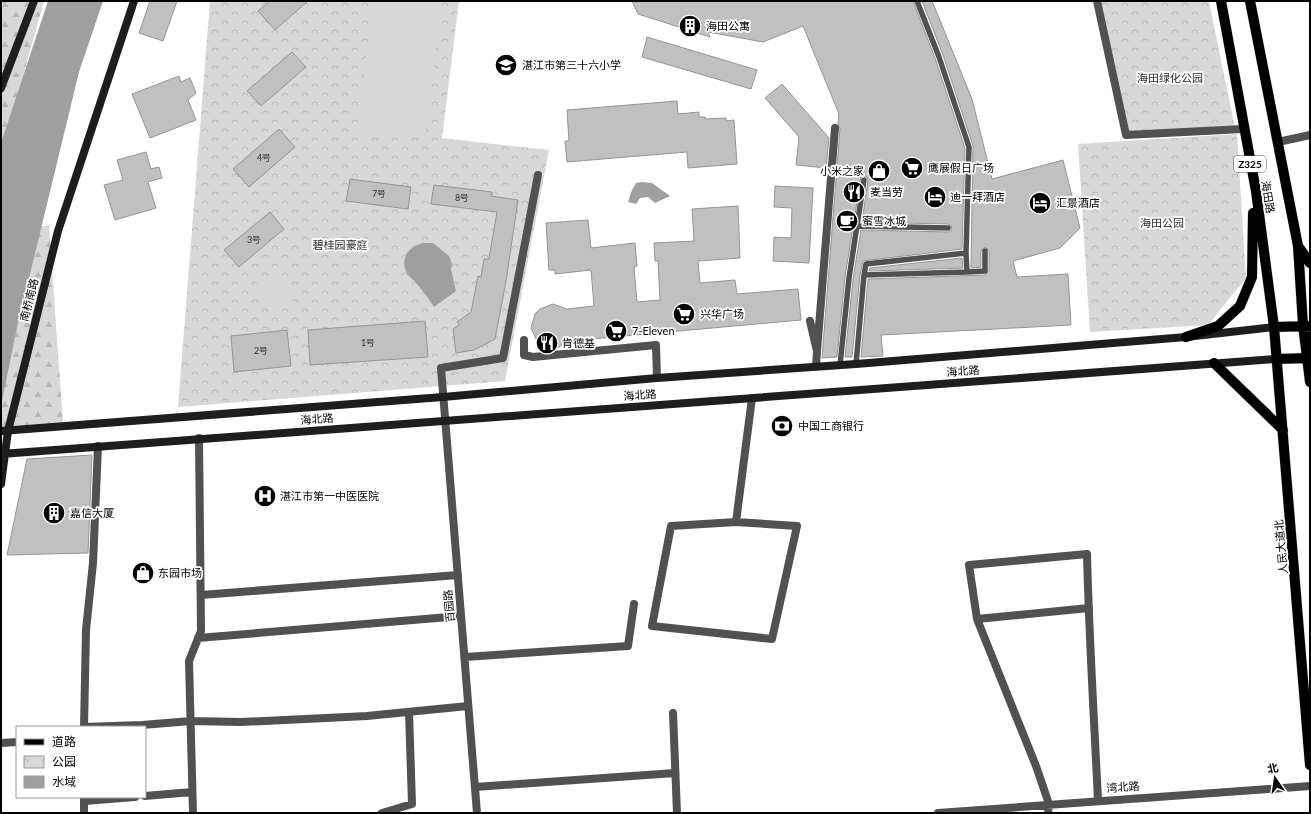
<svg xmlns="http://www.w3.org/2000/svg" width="1311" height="814" viewBox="0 0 1311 814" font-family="Lato,'Noto Sans SC',sans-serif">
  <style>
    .forest { fill: url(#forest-firs) }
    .park { fill: url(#park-crowns) }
    .garden { fill: #d8d8d8 }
    .water { fill: #9f9f9f }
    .building { fill: #c0c0c0; stroke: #959595 }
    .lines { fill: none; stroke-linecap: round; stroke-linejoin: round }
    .primary-casing { stroke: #dbdbdb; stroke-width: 11 }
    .lane { stroke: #515151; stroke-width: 5.5 }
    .street { stroke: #515151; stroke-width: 8 }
    .secondary { stroke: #1e1e1e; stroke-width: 8 }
    .primary { stroke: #000; stroke-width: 10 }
    .labels { text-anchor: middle; stroke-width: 3.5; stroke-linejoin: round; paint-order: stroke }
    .number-label { font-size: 9px; fill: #303030 }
    .shield { fill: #fff; stroke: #4c4c4c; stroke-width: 1 }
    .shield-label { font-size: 10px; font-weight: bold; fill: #000 }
    .poi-label { font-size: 11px; fill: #000; stroke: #fff; text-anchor: start }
    .park-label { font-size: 11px; fill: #2f2f2f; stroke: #fff }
    .street-label { font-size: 11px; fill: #000; stroke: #fff }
  </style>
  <defs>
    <pattern id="forest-firs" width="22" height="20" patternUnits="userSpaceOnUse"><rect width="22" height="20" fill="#d8d8d8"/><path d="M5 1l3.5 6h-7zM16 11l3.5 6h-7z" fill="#b8b8b8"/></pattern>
    <pattern id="park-crowns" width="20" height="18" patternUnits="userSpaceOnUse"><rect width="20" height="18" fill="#d8d8d8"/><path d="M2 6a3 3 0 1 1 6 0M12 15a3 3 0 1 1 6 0" fill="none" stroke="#b8b8b8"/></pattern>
  </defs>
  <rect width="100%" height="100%" fill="#fff"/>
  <path class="forest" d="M 1,1 L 44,1 L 1,155 Z
    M 49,226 L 63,423 L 1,428 L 1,348 L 32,227 Z"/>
  <path class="park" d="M 210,1 L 459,1 L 442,138 L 549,150 L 505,381 L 178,407 Z
    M 1099,1 L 1209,1 L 1235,128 L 1126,134 Z
    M 1237,134 L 1246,278 L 1208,325 L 1090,332 L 1078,144 Z"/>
  <path class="garden" d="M 373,1 L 442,1 L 425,139 L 357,131 Z
    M 290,277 L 293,305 L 259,308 L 257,280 Z"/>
  <path class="water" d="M 48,1 L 103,1 L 79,72 L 16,332 L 1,406 L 1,143 Z
    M 642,182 L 652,183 L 670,196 L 655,203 L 648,197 L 640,198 L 636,204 L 628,202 L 632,190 L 636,183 Z
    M 423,243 L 433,243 L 449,256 L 452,264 L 451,269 L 456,291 L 434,307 C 429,299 423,291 417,284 C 415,280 411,279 408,275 C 399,260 407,247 423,243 Z"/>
  <path class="building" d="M 150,1 L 177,1 L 163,41 L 139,33 Z
    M 270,1 L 308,1 L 275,30 L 258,11 Z
    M 632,1 L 913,1 L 935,58 L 965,148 L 962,249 L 863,261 L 860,275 L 852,357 L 845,357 L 853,279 L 861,230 L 948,232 L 952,230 L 951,226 L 948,224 L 862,222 L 868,180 L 866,176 L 861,177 L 845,277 L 837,357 L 822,358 L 840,128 L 838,124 L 839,114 L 803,26 L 763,42 L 708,32 L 710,37 L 638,14 Z
    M 922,1 L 932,1 L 972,99 L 992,179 L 1063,160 L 1080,228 L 1060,248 L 1013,261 L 1017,277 L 1068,274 L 1071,325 L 881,335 L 883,356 L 861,357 L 868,279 L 985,275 L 989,271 L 989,251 L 985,247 L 981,251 L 981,267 L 971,268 L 973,146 L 943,55 Z
    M 647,37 L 757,70 L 751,89 L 642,57 Z
    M 292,52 L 306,67 L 261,106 L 247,91 Z
    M 179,76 L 181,82 L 190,78 L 196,93 L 188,100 L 196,120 L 150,138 L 132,94 Z
    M 782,84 L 829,138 L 826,168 L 796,165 L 799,137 L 765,98 Z
    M 677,101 L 678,114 L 699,112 L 699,117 L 705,117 L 705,119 L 726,118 L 726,121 L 734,120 L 737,164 L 688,168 L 687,152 L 567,162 L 565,141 L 569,141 L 567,110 Z
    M 279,129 L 295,147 L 249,187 L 233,169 Z
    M 146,152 L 151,169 L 159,167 L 162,178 L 148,182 L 156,208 L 115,220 L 104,185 L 123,180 L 117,160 Z
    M 350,179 L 411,187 L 408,209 L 346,201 Z
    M 434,185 L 492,192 L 491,196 L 518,200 L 506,281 L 495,339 L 474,350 L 456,353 L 453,329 L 459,325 L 457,322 L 471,312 L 478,276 L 481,277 L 484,259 L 489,259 L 497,212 L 431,204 Z
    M 775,186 L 813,188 L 809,263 L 773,261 L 774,237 L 791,238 L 792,208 L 774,207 Z
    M 738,206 L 740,258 L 698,261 L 700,283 L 735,280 L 737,294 L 798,289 L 801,320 L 569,341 L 557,348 L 543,345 L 537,341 L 531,328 L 535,314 L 540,309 L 553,304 L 567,309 L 594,306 L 591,270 L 555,274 L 555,270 L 549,270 L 546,223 L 588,220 L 591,248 L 635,243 L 637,266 L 634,267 L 637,302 L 660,300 L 658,261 L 655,261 L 654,243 L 694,241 L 692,209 Z
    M 270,212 L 284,229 L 239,267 L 224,250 Z
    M 962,258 L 963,268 L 869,271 L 870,268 Z
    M 425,321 L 428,357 L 310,365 L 308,330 Z
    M 287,330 L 291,366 L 234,372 L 231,336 Z
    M 92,455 L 88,553 L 7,555 L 27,459 Z"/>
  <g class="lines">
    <g class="primary-casing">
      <path id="primary" d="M 1221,1 L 1256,191 L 1274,327 L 1310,765
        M 1250,1 L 1298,246 L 1303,325 L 1310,382
        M 1298,246 L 1310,263
        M 1274,327 L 1310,326
        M 1186,337 L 1218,326 L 1240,306 L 1252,277 L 1253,213
        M 1276,359 L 1310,358
        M 1214,363 L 1283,430"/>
    </g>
    <path class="lane" d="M 917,1 L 939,57 L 969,147 L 966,253
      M 857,226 L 948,228
      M 967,272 L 985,271 L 985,251
      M 856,364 L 864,275 L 967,272 L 966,253 L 866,264 L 864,275
      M 840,365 L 849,278 L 864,180"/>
    <path class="street" d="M 1097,1 L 1126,135 L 1243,129
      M 1278,142 L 1310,135
      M 810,321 L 817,351 L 816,366
      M 524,340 L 524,355 L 533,357 L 656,345 L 657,378
      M 817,351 L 835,128
      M 736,522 L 797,526 L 772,639 L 652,626 L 671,526 L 736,522 L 752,398
      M 201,595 L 458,575
      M 1089,608 L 977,619 L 969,565 L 1087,554 C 1089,636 1094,718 1098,800
      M 977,619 L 1036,766 L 1049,804 L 1048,813
      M 198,638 L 461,616
      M 465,657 L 628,646 L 634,604
      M 673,713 L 677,813
      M 84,727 L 142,725 L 191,721 L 241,722 L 367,716 L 468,706
      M 84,727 L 86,630 L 93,563 L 98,446
      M 1,743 L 17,742
      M 475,787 L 675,773
      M 145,796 L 192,792
      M 84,797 L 84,813
      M 84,801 L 135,797
      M 193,813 L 189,661 L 201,631 L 199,438
      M 382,813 L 412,804 L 409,712
      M 477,813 L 441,368 L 503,358 L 538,175
      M 938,813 L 1310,786"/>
    <path class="secondary" d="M 1,88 L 34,1
      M 1,431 L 443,397 L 657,378 L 856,364 L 1186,337 L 1274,327
      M 1,454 L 1276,359
      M 1,484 L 8,431 L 58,231 L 134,1"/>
    <use href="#primary" class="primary"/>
  </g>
  <defs>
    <g id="building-disc" transform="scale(1.15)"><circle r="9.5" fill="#000" stroke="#fff"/><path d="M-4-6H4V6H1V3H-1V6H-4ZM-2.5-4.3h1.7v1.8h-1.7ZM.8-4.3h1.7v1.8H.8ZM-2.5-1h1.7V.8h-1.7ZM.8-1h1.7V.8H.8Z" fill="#fff"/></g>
    <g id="school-disc" transform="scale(1.15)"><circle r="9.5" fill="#000" stroke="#fff"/><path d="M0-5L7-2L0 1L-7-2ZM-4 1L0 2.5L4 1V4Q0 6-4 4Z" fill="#fff"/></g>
    <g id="supermarket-disc" transform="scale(1.15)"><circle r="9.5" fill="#000" stroke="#fff"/><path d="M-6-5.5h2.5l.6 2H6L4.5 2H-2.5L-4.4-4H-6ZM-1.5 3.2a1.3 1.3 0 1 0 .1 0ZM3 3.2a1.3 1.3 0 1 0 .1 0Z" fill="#fff"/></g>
    <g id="shop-disc" transform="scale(1.15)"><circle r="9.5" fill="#000" stroke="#fff"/><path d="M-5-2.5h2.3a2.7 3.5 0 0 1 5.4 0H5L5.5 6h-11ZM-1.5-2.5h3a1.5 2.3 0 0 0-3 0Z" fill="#fff"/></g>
    <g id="restaurant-disc" transform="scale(1.15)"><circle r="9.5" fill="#000" stroke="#fff"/><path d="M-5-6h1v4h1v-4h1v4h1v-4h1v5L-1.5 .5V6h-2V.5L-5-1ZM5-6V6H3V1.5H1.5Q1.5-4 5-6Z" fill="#fff"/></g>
    <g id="hotel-disc" transform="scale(1.15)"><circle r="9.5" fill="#000" stroke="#fff"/><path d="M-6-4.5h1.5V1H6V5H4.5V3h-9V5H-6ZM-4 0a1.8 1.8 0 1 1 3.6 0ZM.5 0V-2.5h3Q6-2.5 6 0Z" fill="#fff"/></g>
    <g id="cafe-disc" transform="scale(1.15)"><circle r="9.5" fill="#000" stroke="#fff"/><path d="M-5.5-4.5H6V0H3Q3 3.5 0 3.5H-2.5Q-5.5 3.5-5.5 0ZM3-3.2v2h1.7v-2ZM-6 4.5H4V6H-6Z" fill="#fff"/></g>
    <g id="bank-disc" transform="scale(1.15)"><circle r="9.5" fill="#000" stroke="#fff"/><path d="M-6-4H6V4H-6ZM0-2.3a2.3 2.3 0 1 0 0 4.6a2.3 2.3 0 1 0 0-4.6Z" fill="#fff"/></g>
    <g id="hospital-disc" transform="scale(1.15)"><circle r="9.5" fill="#000" stroke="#fff"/><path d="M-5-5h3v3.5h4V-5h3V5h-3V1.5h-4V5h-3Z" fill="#fff"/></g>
  </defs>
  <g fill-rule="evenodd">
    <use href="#building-disc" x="690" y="26"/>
    <use href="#school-disc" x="506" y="65"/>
    <use href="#supermarket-disc" x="912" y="168"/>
    <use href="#shop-disc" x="879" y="171"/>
    <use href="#restaurant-disc" x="854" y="192"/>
    <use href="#hotel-disc" x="935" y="197"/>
    <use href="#hotel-disc" x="1040" y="203"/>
    <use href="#cafe-disc" x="847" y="221"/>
    <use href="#supermarket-disc" x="684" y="314"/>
    <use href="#supermarket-disc" x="616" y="331"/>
    <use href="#restaurant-disc" x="547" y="343"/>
    <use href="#bank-disc" x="782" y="426"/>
    <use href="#hospital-disc" x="265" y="496"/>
    <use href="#building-disc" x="54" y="513"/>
    <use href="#shop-disc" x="143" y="573"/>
  </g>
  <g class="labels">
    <g class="number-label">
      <text x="264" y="161">4号</text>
      <text x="379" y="197">7号</text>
      <text x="462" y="201">8号</text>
      <text x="254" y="243">3号</text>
      <text x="368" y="346">1号</text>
      <text x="261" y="354">2号</text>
    </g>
    <rect class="shield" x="1234" y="156" width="32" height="16" rx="3"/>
    <g class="shield-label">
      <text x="1250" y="168">Z325</text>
    </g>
    <g class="poi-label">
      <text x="706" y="30">海田公寓</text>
      <text x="522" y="69">湛江市第三十六小学</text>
      <text x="928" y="172">鹰展假日广场</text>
      <text x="864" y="175" text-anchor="end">小米之家</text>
      <text x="870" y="196">麦当劳</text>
      <text x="950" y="201">迪一拜酒店</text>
      <text x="1056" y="207">汇景酒店</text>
      <text x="862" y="225">蜜雪冰城</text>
      <text x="700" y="318">兴华广场</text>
      <text x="632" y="335">7-Eleven</text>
      <text x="562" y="347">肯德基</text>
      <text x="798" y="430">中国工商银行</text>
      <text x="280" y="500">湛江市第一中医医院</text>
      <text x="70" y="517">嘉信大厦</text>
      <text x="158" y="577">东园市场</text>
    </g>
    <g class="park-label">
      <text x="1170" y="82">海田绿化公园</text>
      <text x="1162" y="227">海田公园</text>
      <text x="340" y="249">碧桂园豪庭</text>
    </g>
    <g class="street-label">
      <text transform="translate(1268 197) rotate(81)" y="4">海田路</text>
      <text transform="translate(29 300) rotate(-76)" y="4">南桥南路</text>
      <text transform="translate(963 371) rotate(-4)" y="4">海北路</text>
      <text transform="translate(640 395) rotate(-4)" y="4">海北路</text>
      <text transform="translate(317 419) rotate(-4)" y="4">海北路</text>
      <text transform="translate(1281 547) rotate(-95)" y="4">人民大道北</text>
      <text transform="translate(449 606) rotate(-95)" y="4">百园路</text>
      <text transform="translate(1123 787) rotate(-4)" y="4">湾北路</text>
    </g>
  </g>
  <rect width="1311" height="814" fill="none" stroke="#000000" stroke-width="4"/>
  <rect x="16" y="726" width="130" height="72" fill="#ffffff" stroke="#999999"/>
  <rect x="24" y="739" width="20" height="6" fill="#000000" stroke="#999999"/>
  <text x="52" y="746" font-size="12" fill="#000000">道路</text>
  <rect x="24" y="756" width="20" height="12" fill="url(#park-crowns)" stroke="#999999"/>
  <text x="52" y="766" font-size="12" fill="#000000">公园</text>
  <rect x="24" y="776" width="20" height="12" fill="#9f9f9f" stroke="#999999"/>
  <text x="52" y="786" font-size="12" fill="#000000">水域</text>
  <g transform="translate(1275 778) rotate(347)" stroke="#ffffff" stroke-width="3" paint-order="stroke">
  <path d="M0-3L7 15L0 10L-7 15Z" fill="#000000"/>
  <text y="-6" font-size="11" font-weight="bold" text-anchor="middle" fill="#000000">北</text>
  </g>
</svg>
